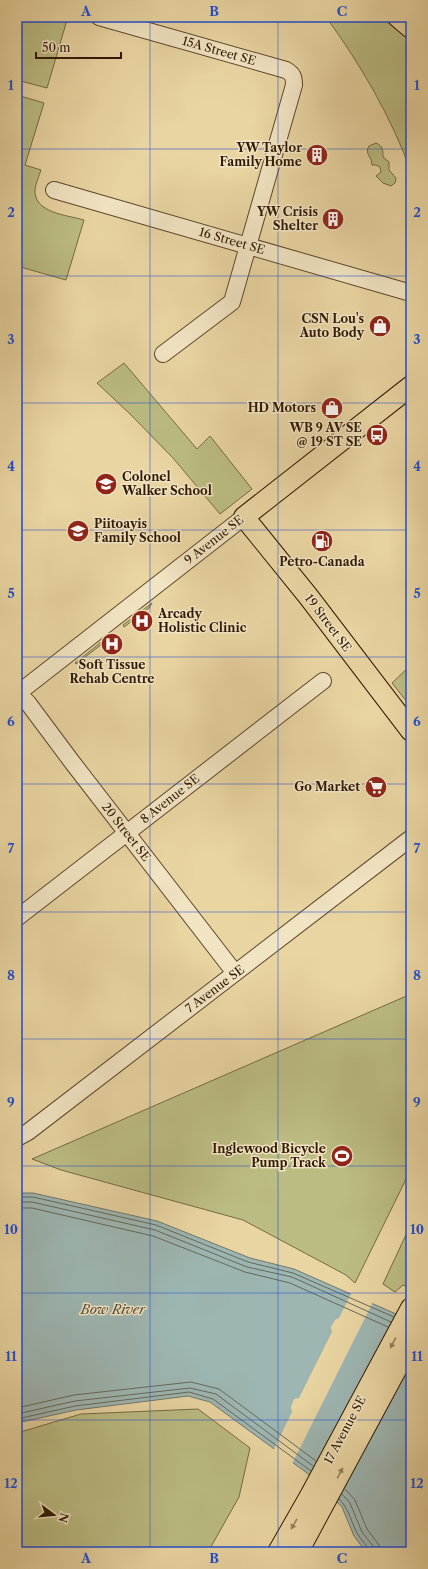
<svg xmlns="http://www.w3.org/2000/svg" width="428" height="1569" viewBox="0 0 428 1569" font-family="'Libre Caslon Text',serif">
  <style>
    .green { fill: #bbbc82; stroke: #766a42 }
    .water { fill: #9db6b2; stroke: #71776c }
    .pier { fill: #e9d5a2 }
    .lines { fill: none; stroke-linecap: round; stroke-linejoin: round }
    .shore { stroke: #66675a; stroke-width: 1 }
    .minor-casing { stroke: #5e472b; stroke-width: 18 }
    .major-casing { stroke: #301803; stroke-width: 22 }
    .minor { stroke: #f1e4c3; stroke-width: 16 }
    .major { stroke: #e9d5a2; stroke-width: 20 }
    .oneway { fill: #96805a }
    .grid { fill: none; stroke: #1d4ed8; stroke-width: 1; stroke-opacity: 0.55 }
    .labels { text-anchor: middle; stroke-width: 3; stroke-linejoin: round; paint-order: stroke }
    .street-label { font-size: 12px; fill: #301803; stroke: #f1e4c3 }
    .poi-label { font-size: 12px; font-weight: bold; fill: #301803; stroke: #f1e4c3; text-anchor: end }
    .water-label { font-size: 13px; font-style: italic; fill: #514738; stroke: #f1e4c3 }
    .neatline { fill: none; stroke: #1d4ed8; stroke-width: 1.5 }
    .grid-label { font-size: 13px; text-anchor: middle; font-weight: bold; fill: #1d4ed8 }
  </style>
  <rect width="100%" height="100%" fill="#e9d5a2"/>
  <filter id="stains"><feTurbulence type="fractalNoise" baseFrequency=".005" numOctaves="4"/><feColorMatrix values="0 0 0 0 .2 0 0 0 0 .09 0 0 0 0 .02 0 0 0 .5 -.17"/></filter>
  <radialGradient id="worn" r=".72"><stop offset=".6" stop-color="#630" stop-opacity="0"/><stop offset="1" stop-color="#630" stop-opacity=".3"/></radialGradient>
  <path class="green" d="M 17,17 L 56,17 L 67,20 L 47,88 L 17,80 Z
    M 326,17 L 381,17 L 411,41 L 411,171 C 390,115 361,65 326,17 Z
    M 17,95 L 44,103 L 25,165 L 41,170 C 39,176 36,183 35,189 C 33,213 67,215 84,220 L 66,280 L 17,266 Z
    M 376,143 C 383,146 383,150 383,157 L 389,162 L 389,170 L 396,178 L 395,183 L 391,186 L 383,183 L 376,176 L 381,172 L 380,167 L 376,165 L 372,165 C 372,156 364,154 369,146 Z
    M 124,363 L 197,449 L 210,436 L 252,489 L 220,514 L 173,458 L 130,414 L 97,383 Z
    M 152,603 L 149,608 L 124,627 L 123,625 Z
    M 110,635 L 114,635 L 76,664 L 75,663 Z
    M 411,665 L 411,707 L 392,683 Z
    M 411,994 L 411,1169 L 355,1283 L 346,1275 L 243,1220 L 61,1170 L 32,1159 Z
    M 411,1224 L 411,1289 L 403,1285 L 395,1292 L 383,1284 Z
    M 198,1409 L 250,1448 L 239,1497 L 208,1552 L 17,1552 L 17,1433 L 81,1414 Z"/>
  <path class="water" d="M 17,1193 L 33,1193 L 157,1221 L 250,1258 L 294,1269 L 396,1314 L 411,1323 L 411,1552 L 366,1552 L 354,1536 L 342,1507 L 307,1473 L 210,1402 L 188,1396 L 76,1410 L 17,1423 Z"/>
  <path class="pier" d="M 352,1292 L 373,1302 L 292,1464 L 273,1451 L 292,1412 L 291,1407 L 294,1399 L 299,1398 L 332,1332 L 331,1327 L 335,1320 L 339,1318 Z"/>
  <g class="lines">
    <path class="shore" d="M 17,1197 L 33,1197 L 156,1225 L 248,1262 L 293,1273 L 394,1317
      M 17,1202 L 32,1202 L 155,1230 L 247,1267 L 292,1277 L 391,1322
      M 17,1208 L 32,1208 L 153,1236 L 245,1272 L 290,1283 L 388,1327
      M 17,1408 L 74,1395 L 191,1382 L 219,1389 L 316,1461
      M 17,1414 L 75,1401 L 190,1388 L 216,1394 L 313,1466
      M 17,1419 L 75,1406 L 189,1392 L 213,1399 L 311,1471
      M 345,1489 L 355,1500 L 367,1529 L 379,1545 L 380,1552
      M 342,1494 L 350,1503 L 362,1532 L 373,1546 L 374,1552
      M 339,1499 C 350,1509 351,1524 359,1536 C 362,1541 368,1546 369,1552"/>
    <g class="minor-casing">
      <path id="minor" d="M 99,17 L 286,70 C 293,74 294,77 294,85 L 232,302 L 163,354
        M 54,190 L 411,293
        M 17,692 L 28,703 L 72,762 L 235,973
        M 17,694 L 244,517
        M 17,918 L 323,681
        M 17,1138 L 28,1132 L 411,838"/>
    </g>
    <g class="major-casing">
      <path id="major" d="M 398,17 L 411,28
        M 411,386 L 244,517 L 308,596 L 411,731
        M 278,1552 L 310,1496 L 411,1308
        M 298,1552 L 411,1342"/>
    </g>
    <use href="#minor" class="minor"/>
    <use href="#major" class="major"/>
  </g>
  <defs><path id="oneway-solid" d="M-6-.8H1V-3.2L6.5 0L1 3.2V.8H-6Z"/></defs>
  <g class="oneway">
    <use href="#oneway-solid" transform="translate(393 1343) rotate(118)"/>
    <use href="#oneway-solid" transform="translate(340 1473) rotate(-62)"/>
    <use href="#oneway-solid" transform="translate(294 1524) rotate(120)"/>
  </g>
  <path class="grid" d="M 150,17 L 150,1552M 278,17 L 278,1552M 17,149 L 411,149M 17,276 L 411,276M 17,403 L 411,403M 17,530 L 411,530M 17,657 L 411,657M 17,784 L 411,784M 17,912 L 411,912M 17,1039 L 411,1039M 17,1166 L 411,1166M 17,1293 L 411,1293M 17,1420 L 411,1420"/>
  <defs>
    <g id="building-disc" transform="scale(1.15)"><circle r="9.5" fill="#8f2418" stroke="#f1e4c3"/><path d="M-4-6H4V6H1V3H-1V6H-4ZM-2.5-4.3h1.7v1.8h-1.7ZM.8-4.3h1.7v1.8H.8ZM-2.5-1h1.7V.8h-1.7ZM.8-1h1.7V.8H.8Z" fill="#fff"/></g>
    <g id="shop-disc" transform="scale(1.15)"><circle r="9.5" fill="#8f2418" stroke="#f1e4c3"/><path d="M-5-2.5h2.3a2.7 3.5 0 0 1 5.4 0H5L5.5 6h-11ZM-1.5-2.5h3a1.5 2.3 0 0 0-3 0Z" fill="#fff"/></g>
    <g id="bus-disc" transform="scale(1.15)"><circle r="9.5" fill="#8f2418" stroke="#f1e4c3"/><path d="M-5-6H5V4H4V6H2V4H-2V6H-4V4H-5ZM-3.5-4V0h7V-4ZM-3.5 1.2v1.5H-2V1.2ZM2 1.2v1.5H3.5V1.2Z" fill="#fff"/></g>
    <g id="school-disc" transform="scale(1.15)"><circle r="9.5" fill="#8f2418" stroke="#f1e4c3"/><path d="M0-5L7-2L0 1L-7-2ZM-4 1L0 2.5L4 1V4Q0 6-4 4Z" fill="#fff"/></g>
    <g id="fuel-disc" transform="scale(1.15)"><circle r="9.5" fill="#8f2418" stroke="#f1e4c3"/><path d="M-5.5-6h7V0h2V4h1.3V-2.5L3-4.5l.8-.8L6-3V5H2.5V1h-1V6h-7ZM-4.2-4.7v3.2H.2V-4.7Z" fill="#fff"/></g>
    <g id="hospital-disc" transform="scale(1.15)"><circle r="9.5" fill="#8f2418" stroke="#f1e4c3"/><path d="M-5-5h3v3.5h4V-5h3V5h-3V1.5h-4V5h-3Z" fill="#fff"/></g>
    <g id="supermarket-disc" transform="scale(1.15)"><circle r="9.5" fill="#8f2418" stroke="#f1e4c3"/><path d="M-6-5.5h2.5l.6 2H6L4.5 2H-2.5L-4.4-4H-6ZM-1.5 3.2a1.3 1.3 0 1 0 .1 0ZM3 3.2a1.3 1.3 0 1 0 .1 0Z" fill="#fff"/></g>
    <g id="stadium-disc" transform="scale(1.15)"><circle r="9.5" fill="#8f2418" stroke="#f1e4c3"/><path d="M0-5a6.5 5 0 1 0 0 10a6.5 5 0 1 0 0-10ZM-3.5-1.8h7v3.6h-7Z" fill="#fff"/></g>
  </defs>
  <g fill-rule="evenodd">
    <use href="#building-disc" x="317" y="155"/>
    <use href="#building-disc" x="333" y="219"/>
    <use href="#shop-disc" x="380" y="326"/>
    <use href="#shop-disc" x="332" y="408"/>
    <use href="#bus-disc" x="377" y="435"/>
    <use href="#school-disc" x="106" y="484"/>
    <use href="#school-disc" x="78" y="531"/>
    <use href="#fuel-disc" x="322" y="541"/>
    <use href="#hospital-disc" x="142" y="621"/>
    <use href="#hospital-disc" x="112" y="644"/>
    <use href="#supermarket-disc" x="376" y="787"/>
    <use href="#stadium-disc" x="342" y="1156"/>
  </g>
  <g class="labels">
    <g class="street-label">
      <text transform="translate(219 51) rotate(16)" y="4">15A Street SE</text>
      <text transform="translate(232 241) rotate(16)" y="4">16 Street SE</text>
      <text transform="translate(214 540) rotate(-38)" y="4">9 Avenue SE</text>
      <text transform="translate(328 623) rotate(53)" y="4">19 Street SE</text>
      <text transform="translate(170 799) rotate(-38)" y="4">8 Avenue SE</text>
      <text transform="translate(126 832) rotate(52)" y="4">20 Street SE</text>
      <text transform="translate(215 989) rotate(-37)" y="4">7 Avenue SE</text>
      <text transform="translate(345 1430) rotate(-62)" y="4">17 Avenue SE</text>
    </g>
    <g class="poi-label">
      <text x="302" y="152">YW Taylor<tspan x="302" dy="14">Family Home</tspan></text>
      <text x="318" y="216">YW Crisis<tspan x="318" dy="14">Shelter</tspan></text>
      <text x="364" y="323">CSN Lou's<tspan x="364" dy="14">Auto Body</tspan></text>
      <text x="316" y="412">HD Motors</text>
      <text x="362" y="432">WB 9 AV SE<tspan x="362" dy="14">@ 19 ST SE</tspan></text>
      <text x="122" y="481" text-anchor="start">Colonel<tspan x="122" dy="14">Walker School</tspan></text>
      <text x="94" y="528" text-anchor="start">Piitoayis<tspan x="94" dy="14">Family School</tspan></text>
      <text x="322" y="566" text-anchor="middle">Petro-Canada</text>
      <text x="158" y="618" text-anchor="start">Arcady<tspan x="158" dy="14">Holistic Clinic</tspan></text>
      <text x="112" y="669" text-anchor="middle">Soft Tissue<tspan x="112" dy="14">Rehab Centre</tspan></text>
      <text x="360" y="791">Go Market</text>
      <text x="326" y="1153">Inglewood Bicycle<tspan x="326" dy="14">Pump Track</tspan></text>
    </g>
    <g class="water-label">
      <text x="113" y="1314">Bow River</text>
    </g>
  </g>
  <rect width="428" height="1569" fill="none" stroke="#e9d5a2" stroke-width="44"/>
  <g transform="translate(54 1515) rotate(106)" stroke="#f1e4c3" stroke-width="3" paint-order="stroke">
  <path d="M0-3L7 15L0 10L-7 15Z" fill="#301803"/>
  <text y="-6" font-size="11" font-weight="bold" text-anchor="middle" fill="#301803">N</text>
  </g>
  <path d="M36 52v6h85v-6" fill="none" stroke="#301803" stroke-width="2"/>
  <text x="42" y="52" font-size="12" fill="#301803" stroke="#f1e4c3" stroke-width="3" paint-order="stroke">50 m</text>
  <rect x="22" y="22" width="384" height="1525" class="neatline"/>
  <g class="grid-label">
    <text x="86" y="16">A</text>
    <text x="214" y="16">B</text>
    <text x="342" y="16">C</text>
    <text x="11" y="90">1</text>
    <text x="417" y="90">1</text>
    <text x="11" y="217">2</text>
    <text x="417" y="217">2</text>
    <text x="11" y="344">3</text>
    <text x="417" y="344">3</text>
    <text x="11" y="471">4</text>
    <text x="417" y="471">4</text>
    <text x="11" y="598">5</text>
    <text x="417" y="598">5</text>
    <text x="11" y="726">6</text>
    <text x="417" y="726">6</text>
    <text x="11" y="853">7</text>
    <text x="417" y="853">7</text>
    <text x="11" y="980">8</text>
    <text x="417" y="980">8</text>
    <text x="11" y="1107">9</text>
    <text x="417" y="1107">9</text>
    <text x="11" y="1234">10</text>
    <text x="417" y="1234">10</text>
    <text x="11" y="1361">11</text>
    <text x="417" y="1361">11</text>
    <text x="11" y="1488">12</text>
    <text x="417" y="1488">12</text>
    <text x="86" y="1563">A</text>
    <text x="214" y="1563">B</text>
    <text x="342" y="1563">C</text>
  </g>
  <rect width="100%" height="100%" filter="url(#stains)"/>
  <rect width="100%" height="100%" fill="url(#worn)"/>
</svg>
